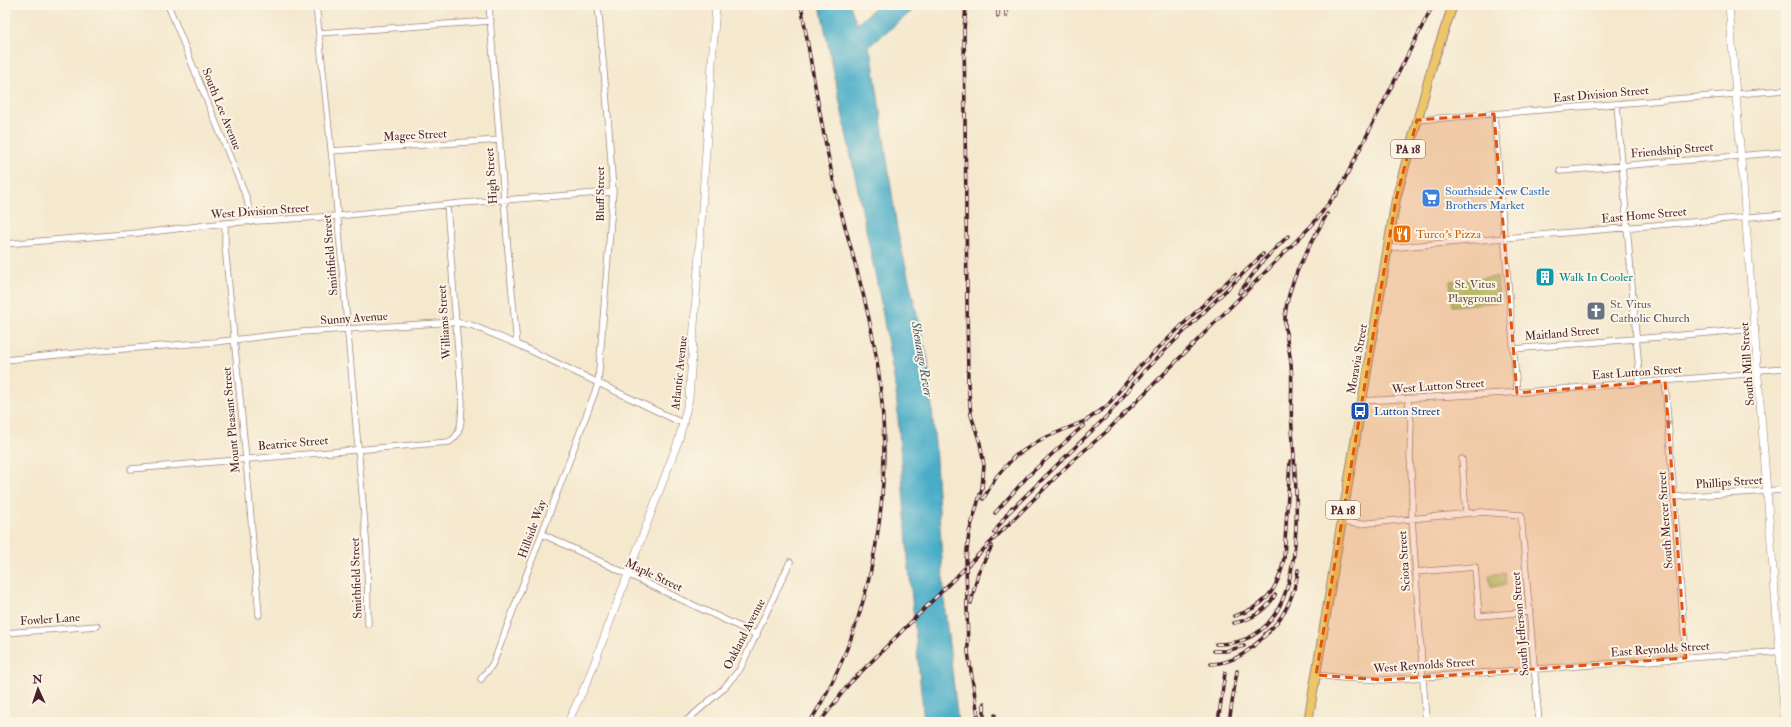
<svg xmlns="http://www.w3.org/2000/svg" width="1791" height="727" viewBox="0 0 1791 727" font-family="'IM FELL Double Pica',serif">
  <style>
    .green { fill: #aad17b; stroke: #7a7853 }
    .water { fill: #49adc8; stroke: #4a667a }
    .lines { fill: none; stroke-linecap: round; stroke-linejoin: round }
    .minor-casing { stroke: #9f847c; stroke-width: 7 }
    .tertiary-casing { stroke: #9f847c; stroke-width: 8 }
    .primary-casing { stroke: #9f847c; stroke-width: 10 }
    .minor { stroke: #fff; stroke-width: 5.5 }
    .tertiary { stroke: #fff; stroke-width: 7 }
    .primary { stroke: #ecc669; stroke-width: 8 }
    .rail-casing { stroke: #4a1f2b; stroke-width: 3.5 }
    .rail { stroke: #fcf5e5; stroke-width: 2; stroke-dasharray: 6; stroke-linecap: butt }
    .oneway { stroke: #ae9aa0 }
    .marked { fill: #e0560e; fill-opacity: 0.2; stroke: #e0560e; stroke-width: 3; stroke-dasharray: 8 5; stroke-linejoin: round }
    .labels { text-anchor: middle; stroke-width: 4; stroke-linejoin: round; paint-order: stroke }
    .shield { fill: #fcf5e5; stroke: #7f5f63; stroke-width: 1 }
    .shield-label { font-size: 11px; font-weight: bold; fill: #4a1f2b }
    .street-label { font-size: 12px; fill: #4a1f2b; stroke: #fcf5e5 }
    .shop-label { font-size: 12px; fill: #366cbe; stroke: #fcf5e5; text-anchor: start }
    .food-label { font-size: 12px; fill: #c56008; stroke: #fcf5e5; text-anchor: start }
    .culture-label { font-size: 12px; fill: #0d838f; stroke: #fcf5e5; text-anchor: start }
    .park-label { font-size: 12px; fill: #675443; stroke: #fcf5e5 }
    .worship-label { font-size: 12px; fill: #5b616d; stroke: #fcf5e5; text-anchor: start }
    .transit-label { font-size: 12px; fill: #164399; stroke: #fcf5e5; text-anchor: start }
    .water-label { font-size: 13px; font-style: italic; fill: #4a586a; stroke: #fcf5e5 }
  </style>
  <rect width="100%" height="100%" fill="#fcf5e5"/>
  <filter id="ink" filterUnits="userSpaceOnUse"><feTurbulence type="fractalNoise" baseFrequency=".025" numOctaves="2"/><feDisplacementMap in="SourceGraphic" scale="8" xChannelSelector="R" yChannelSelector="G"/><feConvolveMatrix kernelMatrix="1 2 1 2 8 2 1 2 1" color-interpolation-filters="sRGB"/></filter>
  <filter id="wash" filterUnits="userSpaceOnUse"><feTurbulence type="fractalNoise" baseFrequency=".012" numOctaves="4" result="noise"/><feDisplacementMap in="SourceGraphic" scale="16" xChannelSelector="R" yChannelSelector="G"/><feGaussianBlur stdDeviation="0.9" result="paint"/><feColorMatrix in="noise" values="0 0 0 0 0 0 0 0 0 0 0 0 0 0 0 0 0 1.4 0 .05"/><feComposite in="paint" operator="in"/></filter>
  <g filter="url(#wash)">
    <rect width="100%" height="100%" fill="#f4e8cd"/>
    <path class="green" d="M 1497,277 L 1499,302 L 1452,306 L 1450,281 Z
      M 1505,573 L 1506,585 L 1491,586 L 1489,575 Z"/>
    <path class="water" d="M 820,5 L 850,5 L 857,24 L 878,5 L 919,5 L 868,47 L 872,55 L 897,229 L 928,361 L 935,444 L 945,610 L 958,722 L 924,722 L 908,558 L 896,390 L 880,298 Z"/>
  </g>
  <g filter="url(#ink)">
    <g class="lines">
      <g class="minor-casing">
        <path id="minor" d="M 168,5 L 247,199 L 251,222
          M 316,5 L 335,187 L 367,549 L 368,624
          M 489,5 L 508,251 L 517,344
          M 319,33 L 491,21
          M 1617,104 L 1640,383
          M 1494,114 L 1517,392
          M 1417,120 L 1786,90
          M 331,151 L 500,140
          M 1560,171 L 1786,152
          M 225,223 L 225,246 L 246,459 L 259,615
          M 5,244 L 150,232 L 225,223 L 337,216 L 462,203 L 613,192
          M 1387,248 L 1786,214
          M 1513,349 L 1756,329
          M 5,360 L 97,351 L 215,342 L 302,332 L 454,322 L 471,325 L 517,344 L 684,424
          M 1759,370 L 1786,368
          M 1665,381 L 1686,658
          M 1408,398 L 1411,422 L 1410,456 L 1412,487 L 1412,519 L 1426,722
          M 1362,401 L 1524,392 L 1759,373
          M 1462,459 L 1466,513
          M 131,469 L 449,442 C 463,435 461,416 462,402 L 447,205
          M 1674,497 L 1786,490
          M 1341,522 L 1359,524 L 1481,512 L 1521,515 L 1539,722
          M 542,534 L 757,635
          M 1415,572 L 1475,567 L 1479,616 L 1530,612
          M 5,633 L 97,626
          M 1316,675 L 1343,678 L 1383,680 L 1786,651
          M 481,679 L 492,665 L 496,656 L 598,384 L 613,192 L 608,116 L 598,5
          M 685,722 L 723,689 L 740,669 L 790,562"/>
      </g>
      <g class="tertiary-casing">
        <path id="tertiary" d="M 1729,5 L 1785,722
          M 568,722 L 588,680 L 679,439 L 689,399 L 716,5"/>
      </g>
      <g class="primary-casing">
        <path id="primary" d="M 1308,722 L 1396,199 L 1433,63 L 1453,5"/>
      </g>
      <use href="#minor" class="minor"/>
      <use href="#tertiary" class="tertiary"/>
      <use href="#primary" class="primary"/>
      <g class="rail-casing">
        <path id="rail" d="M 801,5 C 812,66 821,127 835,188 C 849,245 868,302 877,361 C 896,483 876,616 810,722
          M 966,5 L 964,30 L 968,384 L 971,415 L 980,443 L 984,465 L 982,488 L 969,533 L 966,559 L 968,652 L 979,722
          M 998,16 L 998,5
          M 1006,16 L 1006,5
          M 1336,196 L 1433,5
          M 1239,293 L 1262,262 L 1288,236
          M 983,499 L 997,476 L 1015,456 L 1042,439 L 1087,420 L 1107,406 L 1140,366 L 1235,274
          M 1009,512 L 1109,414 L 1144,371 L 1263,254
          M 995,513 L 1028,476 L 1084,425
          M 994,533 L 1012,507
          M 971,603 L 978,573 L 992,546
          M 1234,616 C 1265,607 1279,589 1284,558 L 1290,461
          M 1234,623 C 1251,620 1267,610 1275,595
          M 1265,634 C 1284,620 1295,594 1298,570
          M 1216,644 C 1316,646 1296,492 1292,428 C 1290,407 1293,386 1291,364 C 1290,349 1284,333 1285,317 C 1288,280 1310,245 1327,214
          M 1214,651 L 1226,651 L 1244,646
          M 1211,664 C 1237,663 1251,649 1269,632
          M 820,722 L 849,684 L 1072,461 L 1106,432 L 1313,224 L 1338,191
          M 984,722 L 984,703
          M 994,722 L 995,715
          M 1218,722 L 1225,673
          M 1229,722 L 1237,671"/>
      </g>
      <use href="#rail" class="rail"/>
    </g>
    <defs><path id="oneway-shaft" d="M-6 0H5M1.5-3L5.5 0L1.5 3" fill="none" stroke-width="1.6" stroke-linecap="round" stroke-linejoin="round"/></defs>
    <use class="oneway" href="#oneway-shaft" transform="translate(1668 420) rotate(85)"/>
  </g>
  <path class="marked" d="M 1494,114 L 1517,393 L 1665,381 L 1686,658 L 1383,680 L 1316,675 L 1396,199 L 1417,120 Z"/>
  <defs>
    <g id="supermarket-square" transform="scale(1)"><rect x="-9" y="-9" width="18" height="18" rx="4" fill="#3f7fe0" stroke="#fcf5e5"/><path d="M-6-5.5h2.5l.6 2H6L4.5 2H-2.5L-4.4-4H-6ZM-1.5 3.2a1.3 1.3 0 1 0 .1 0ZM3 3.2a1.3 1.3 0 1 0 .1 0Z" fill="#fff"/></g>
    <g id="restaurant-square" transform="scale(1)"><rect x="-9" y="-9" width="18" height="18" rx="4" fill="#e8710a" stroke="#fcf5e5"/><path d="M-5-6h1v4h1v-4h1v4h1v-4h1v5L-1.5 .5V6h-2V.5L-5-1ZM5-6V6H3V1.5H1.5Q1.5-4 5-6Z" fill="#fff"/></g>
    <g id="building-square" transform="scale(1)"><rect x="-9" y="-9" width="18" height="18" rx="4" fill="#0f9aa8" stroke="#fcf5e5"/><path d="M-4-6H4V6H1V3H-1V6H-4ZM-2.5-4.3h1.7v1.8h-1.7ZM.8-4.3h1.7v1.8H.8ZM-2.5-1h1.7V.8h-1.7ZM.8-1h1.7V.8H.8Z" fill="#fff"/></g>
    <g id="church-square" transform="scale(1)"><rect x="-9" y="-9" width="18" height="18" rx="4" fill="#6b7280" stroke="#fcf5e5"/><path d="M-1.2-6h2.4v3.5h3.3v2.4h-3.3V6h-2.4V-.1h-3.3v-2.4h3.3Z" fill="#fff"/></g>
    <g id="bus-square" transform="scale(1)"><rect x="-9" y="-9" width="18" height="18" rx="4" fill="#1a4fb4" stroke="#fcf5e5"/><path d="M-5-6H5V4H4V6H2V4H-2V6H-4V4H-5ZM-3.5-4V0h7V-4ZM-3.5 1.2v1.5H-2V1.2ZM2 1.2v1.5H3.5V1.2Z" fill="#fff"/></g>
  </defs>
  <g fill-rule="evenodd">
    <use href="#supermarket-square" x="1431" y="198"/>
    <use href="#restaurant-square" x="1402" y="234"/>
    <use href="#building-square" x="1545" y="277"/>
    <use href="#church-square" x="1596" y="311"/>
    <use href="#bus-square" x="1360" y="411"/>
  </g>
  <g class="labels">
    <g class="shield">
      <rect x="1391" y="140" width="34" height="18" rx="3"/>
      <rect x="1326" y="501" width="34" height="18" rx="3"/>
    </g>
    <g class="shield-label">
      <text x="1408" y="153">PA 18</text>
      <text x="1343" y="514">PA 18</text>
    </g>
    <g class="street-label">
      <text transform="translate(1601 94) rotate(-5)" y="4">East Division Street</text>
      <text transform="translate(222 109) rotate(68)" y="4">South Lee Avenue</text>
      <text transform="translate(415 135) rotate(-3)" y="4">Magee Street</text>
      <text transform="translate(1672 150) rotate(-5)" y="4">Friendship Street</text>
      <text transform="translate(491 176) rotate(-94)" y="4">High Street</text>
      <text transform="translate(600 194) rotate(-90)" y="4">Bluff Street</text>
      <text transform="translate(260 211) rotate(-4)" y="4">West Division Street</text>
      <text transform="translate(1644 215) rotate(-5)" y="4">East Home Street</text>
      <text transform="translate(330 255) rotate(-95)" y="4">Smithfield Street</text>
      <text transform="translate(354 318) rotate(-4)" y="4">Sunny Avenue</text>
      <text transform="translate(444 322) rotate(-94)" y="4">Williams Street</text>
      <text transform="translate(1562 333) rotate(-5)" y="4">Maitland Street</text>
      <text transform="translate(1357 359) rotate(-80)" y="4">Moravia Street</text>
      <text transform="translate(1747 364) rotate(-94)" y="4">South Mill Street</text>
      <text transform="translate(1637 372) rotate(-4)" y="4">East Lutton Street</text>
      <text transform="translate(679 373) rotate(-84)" y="4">Atlantic Avenue</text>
      <text transform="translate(1438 386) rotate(-4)" y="4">West Lutton Street</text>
      <text transform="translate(231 420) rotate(-95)" y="4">Mount Pleasant Street</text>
      <text transform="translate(293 443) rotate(-5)" y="4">Beatrice Street</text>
      <text transform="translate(1729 482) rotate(-4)" y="4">Phillips Street</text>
      <text transform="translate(1665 520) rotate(-94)" y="4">South Mercer Street</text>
      <text transform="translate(532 529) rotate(-70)" y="4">Hillside Way</text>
      <text transform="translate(1404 561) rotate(-94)" y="4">Sciota Street</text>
      <text transform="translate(654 575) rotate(25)" y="4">Maple Street</text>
      <text transform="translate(356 578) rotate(-92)" y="4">Smithfield Street</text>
      <text transform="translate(50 619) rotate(-4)" y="4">Fowler Lane</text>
      <text transform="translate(1520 624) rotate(-95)" y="4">South Jefferson Street</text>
      <text transform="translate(744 634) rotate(-63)" y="4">Oakland Avenue</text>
      <text transform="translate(1660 649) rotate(-4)" y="4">East Reynolds Street</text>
      <text transform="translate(1424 665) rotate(-4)" y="4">West Reynolds Street</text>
    </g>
    <g class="shop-label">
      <text x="1445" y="195">Southside New Castle<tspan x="1445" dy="14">Brothers Market</tspan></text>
    </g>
    <g class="food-label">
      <text x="1416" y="238">Turco's Pizza</text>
    </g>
    <g class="culture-label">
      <text x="1559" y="281">Walk In Cooler</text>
    </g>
    <g class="park-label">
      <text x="1475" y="288">St. Vitus<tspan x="1475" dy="14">Playground</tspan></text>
    </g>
    <g class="worship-label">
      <text x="1610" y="308">St. Vitus<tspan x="1610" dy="14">Catholic Church</tspan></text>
    </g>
    <g class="transit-label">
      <text x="1374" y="415">Lutton Street</text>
    </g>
    <g class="water-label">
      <text transform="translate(923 359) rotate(80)" y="5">Shenango River</text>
    </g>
  </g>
  <rect width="1791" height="727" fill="none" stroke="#fcf5e5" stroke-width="20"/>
  <g transform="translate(38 689) rotate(357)" stroke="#fcf5e5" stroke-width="3" paint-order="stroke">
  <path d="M0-3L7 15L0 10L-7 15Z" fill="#4a1f2b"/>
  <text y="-6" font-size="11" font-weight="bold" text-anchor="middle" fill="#4a1f2b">N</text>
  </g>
</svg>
